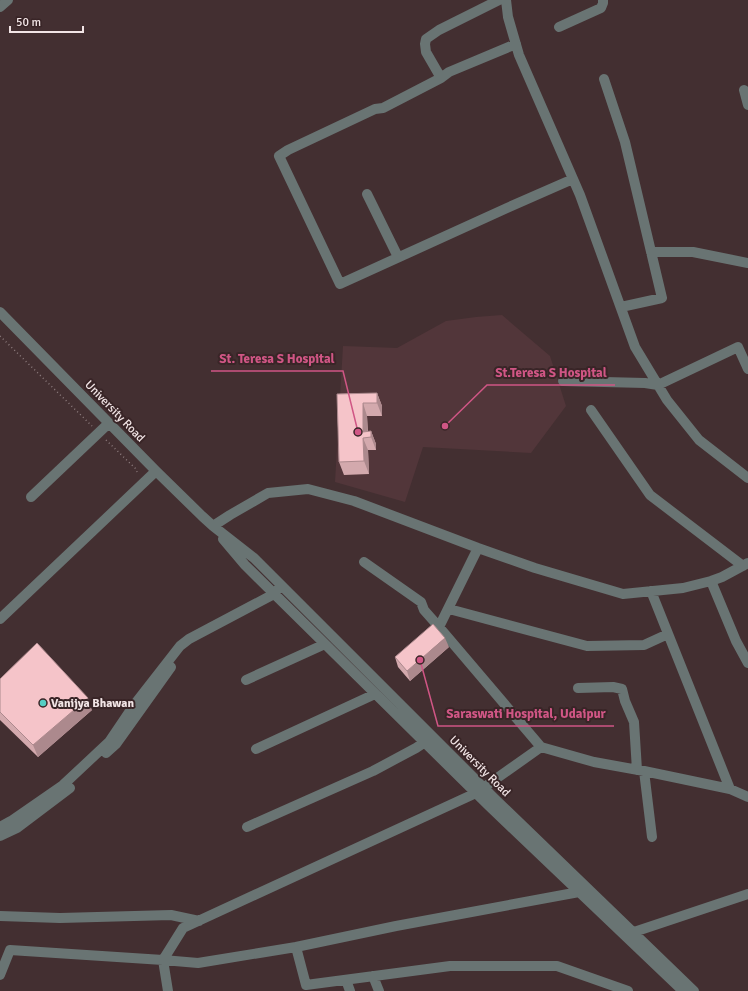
<svg xmlns="http://www.w3.org/2000/svg" width="748" height="991" viewBox="0 0 748 991" font-family="Signika,sans-serif">
  <style>
    .built { fill: #52363a }
    .lines { fill: none; stroke-linecap: round; stroke-linejoin: round }
    .path { stroke: #8d7c7e; stroke-width: 1.5; stroke-dasharray: 1 3; stroke-linecap: butt }
    .minor { stroke: #697473; stroke-width: 10 }
    .wall { fill: #d3a9ad }
    .shaded-wall { fill: #ac898d }
    .building { fill: #f5c4c9; stroke: #ac898d }
    .poi-dot { fill: #56cec4; stroke: #392527; stroke-width: 1.5 }
    .labels { text-anchor: middle; stroke-width: 4; stroke-linejoin: round; paint-order: stroke }
    .street-label { font-size: 12px; fill: #f2e5e6; stroke: #392527 }
    .poi-label { font-size: 12px; font-weight: bold; fill: #f2e5e6; stroke: #392527; text-anchor: start }
    .leader { fill: none; stroke: #d05685; stroke-width: 1.5 }
    .callout-dot { fill: #d05685; stroke: #392527; stroke-width: 1.5 }
    .callout-label { font-size: 13px; text-anchor: middle; font-weight: bold; fill: #d05685; stroke: #392527; stroke-width: 4; stroke-linejoin: round; paint-order: stroke }
  </style>
  <rect width="100%" height="100%" fill="#432f31"/>
  <path class="built" d="M 502,315 L 550,356 L 566,406 L 531,453 L 423,447 L 405,502 L 335,482 L 343,346 L 397,348 L 446,321 L 476,317 Z"/>
  <g class="lines">
    <path class="path" d="M 0,336 L 92,426
      M 106,440 L 136,469 L 138,475"/>
    <path class="minor" d="M 506,0 L 508,17 L 519,55 L 580,195 L 635,347 L 667,400 L 699,440 L 748,478
      M 0,7 L 8,0
      M 559,27 L 601,8 L 603,3 L 603,0
      M 516,44 L 449,72 L 441,78 L 383,108 L 375,109 L 288,150 L 279,156 L 340,284 L 507,208 L 573,179
      M 441,78 L 426,52 L 425,44 L 426,39 L 439,30 L 499,0
      M 604,79 L 625,142 L 662,298 L 621,307
      M 744,90 L 748,105
      M 367,194 L 398,257
      M 651,252 L 693,252 L 748,263
      M 0,312 L 156,471 L 202,516 L 213,526 L 254,558 L 495,799 L 694,991
      M 563,381 L 645,383 L 658,385 L 738,347 L 748,369
      M 591,410 L 650,495 L 743,566
      M 31,497 L 109,423
      M 213,526 L 230,515 L 268,493 L 308,489 L 354,501 L 478,548 L 535,568 L 623,594 L 683,588 L 711,581 L 722,577 L 748,563
      M 223,539 L 245,565 L 489,806 L 683,991
      M 364,562 L 421,602 L 424,610 L 439,627
      M 711,581 L 736,641 L 748,663
      M 651,591 L 730,789
      M 449,609 L 587,646 L 644,645 L 668,634
      M 0,619 L 156,471
      M 246,680 L 325,644
      M 578,688 L 613,687 L 622,689 L 625,701 L 634,722 L 637,770
      M 541,747 L 594,762 L 644,771 L 730,789 L 748,797
      M 256,749 L 375,694
      M 106,753 L 116,744 L 171,667
      M 644,771 L 652,837
      M 0,827 L 11,821 L 63,785 L 109,742 L 134,705 L 180,646 L 189,639 L 274,594 L 278,589
      M 247,827 L 373,771 L 416,748 L 425,742
      M 0,836 L 17,828 L 70,788
      M 579,892 L 396,926 L 296,947 L 306,985 L 450,966 L 557,966 L 628,991
      M 0,916 L 60,918 L 171,915 L 199,921
      M 634,932 L 748,894
      M 0,975 L 10,950 L 163,960 L 183,928 L 476,793 L 541,747 L 439,627 L 478,548
      M 373,976 L 379,991
      M 346,980 L 350,991
      M 168,991 L 163,960 L 198,963 L 296,947"/>
  </g>
  <path class="wall" d="M 377,393 L 382,406 L 382,416 L 367,416 L 368,432 L 371,431 L 376,444 L 376,450 L 368,450 L 369,474 L 344,475 L 339,462 L 337,394 Z
    M 449,647 L 410,681 L 398,667 L 395,657 Z
    M 0,679 L 92,710 L 38,757 L 0,720 Z"/>
  <path class="shaded-wall" d="M 377,393 L 382,406 L 382,416 L 377,403 Z
    M 363,403 L 367,416 L 368,438 L 363,432 Z
    M 371,431 L 376,444 L 376,450 L 371,437 Z
    M 363,438 L 368,450 L 369,474 L 364,461 Z
    M 445,638 L 449,647 L 410,681 L 407,671 Z
    M 88,698 L 92,710 L 38,757 L 33,745 Z"/>
  <path class="building" d="M 377,393 L 377,403 L 363,403 L 363,432 L 371,431 L 371,437 L 363,438 L 364,461 L 339,462 L 337,394 Z
    M 433,624 L 445,638 L 407,671 L 395,657 Z
    M 37,643 L 88,698 L 33,745 L 0,712 L 0,679 Z"/>
  <circle class="poi-dot" cx="43" cy="703" r="4"/>
  <g class="labels">
    <g class="street-label">
      <text transform="translate(115 411) rotate(46)" y="4">University Road</text>
      <text transform="translate(480 766) rotate(45)" y="4">University Road</text>
    </g>
    <g class="poi-label">
      <text x="51" y="707">Vanijya Bhawan</text>
    </g>
  </g>
  <path class="leader" d="M358 432L343 371H211M445 426L487 385H615M420 660L438 726H614"/>
  <g class="callout-dot">
    <circle cx="358" cy="432" r="4"/>
    <circle cx="445" cy="426" r="4"/>
    <circle cx="420" cy="660" r="4"/>
  </g>
  <g class="callout-label">
    <text x="277" y="363">St. Teresa S Hospital</text>
    <text x="551" y="377">St.Teresa S Hospital</text>
    <text x="526" y="718">Saraswati Hospital, Udaipur</text>
  </g>
  <path d="M10 26v6h73v-6" fill="none" stroke="#f2e5e6" stroke-width="2"/>
  <text x="16" y="26" font-size="12" fill="#f2e5e6" stroke="#392527" stroke-width="3" paint-order="stroke">50 m</text>
</svg>
